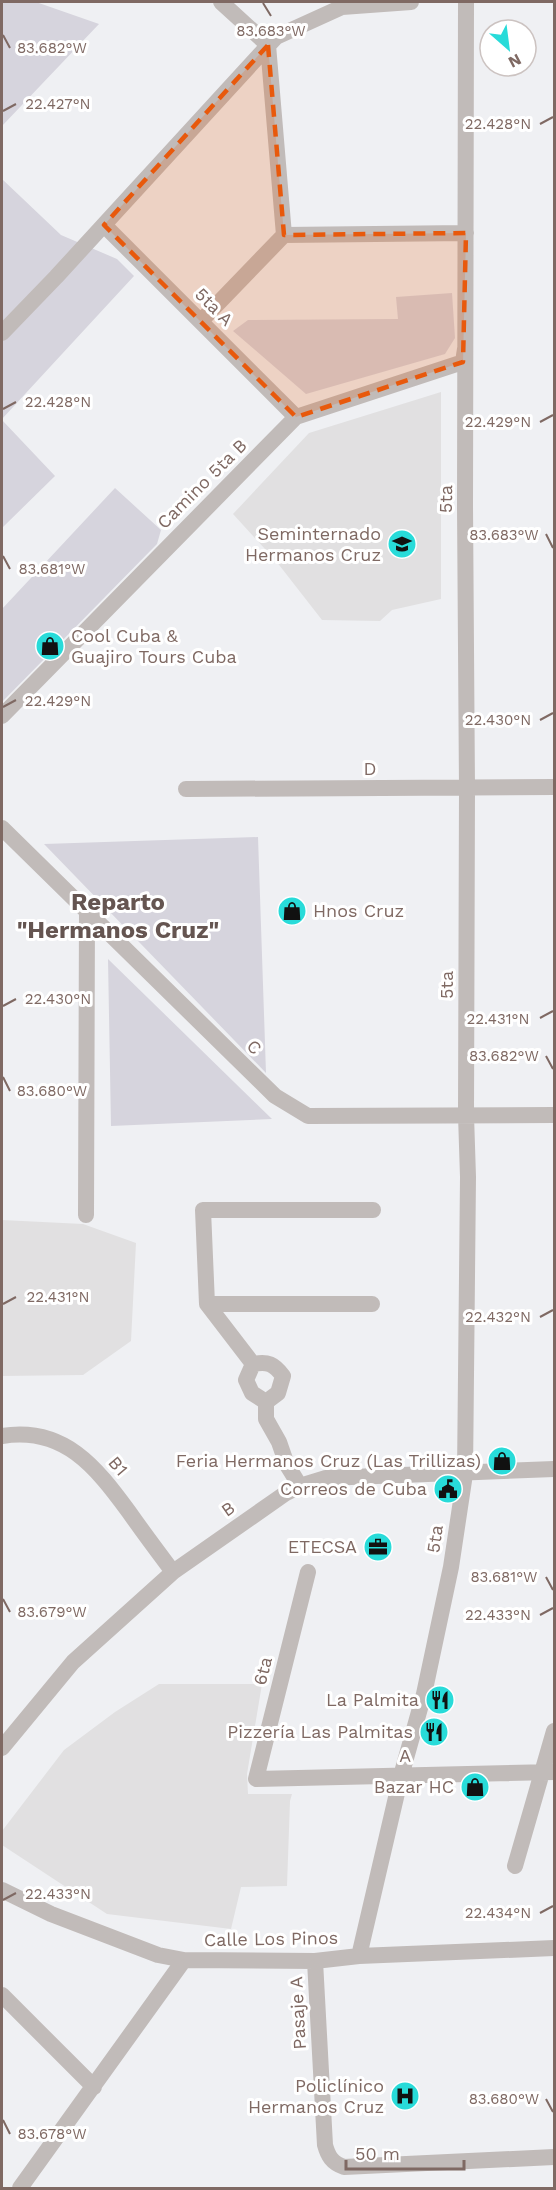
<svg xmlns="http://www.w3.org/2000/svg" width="556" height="2190" viewBox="0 0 556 2190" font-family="'Work Sans',sans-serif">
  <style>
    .built { fill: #e1e0e1 }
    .green { fill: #d6d4dd }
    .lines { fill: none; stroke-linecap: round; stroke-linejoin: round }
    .minor { stroke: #c1bbb9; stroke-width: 16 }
    .marked { fill: #e8590c; fill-opacity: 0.2; stroke: #e8590c; stroke-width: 4.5; stroke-dasharray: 12 8; stroke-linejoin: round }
    .ticks { fill: none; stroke: #7f6963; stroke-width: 2 }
    .labels { text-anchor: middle; stroke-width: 6; stroke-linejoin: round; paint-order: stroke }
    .street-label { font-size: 18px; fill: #7f6963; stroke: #fff }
    .poi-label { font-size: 18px; fill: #7f6963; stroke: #fff; text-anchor: end }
    .district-label { font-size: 24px; font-weight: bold; fill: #655551; stroke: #fff }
    .ticks-label { font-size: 15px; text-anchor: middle; fill: #7f6963; stroke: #fff; stroke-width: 6; stroke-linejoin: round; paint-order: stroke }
  </style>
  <rect width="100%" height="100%" fill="#eff0f3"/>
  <path class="built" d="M 441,392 L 441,599 L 392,610 L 380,621 L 322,620 L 276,561 L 233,514 L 309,433 Z
    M 2,1220 L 83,1224 L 136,1243 L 131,1341 L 83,1375 L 2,1376 Z
    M 159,1684 L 262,1684 L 247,1774 L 248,1794 L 292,1794 L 290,1801 L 287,1886 L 241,1887 L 231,1929 L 107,1914 L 2,1845 L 2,1831 L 64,1750 L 115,1712 Z"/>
  <path class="green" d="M 2,2 L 36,2 L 99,24 L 2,126 Z
    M 2,179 L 61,235 L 117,259 L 134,276 L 2,419 Z
    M 452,293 L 455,338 L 445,354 L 306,394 L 233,331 L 248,320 L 398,319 L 396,297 Z
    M 2,420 L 55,476 L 2,528 Z
    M 115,488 L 161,530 L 157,544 L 2,702 L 2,609 Z
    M 258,837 L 266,1073 L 44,844 Z
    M 108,959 L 272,1119 L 111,1126 Z"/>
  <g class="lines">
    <path class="minor" d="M 221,2 L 268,45 L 284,235
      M 104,225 L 296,417
      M 201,321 L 284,235 L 466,233
      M 2,333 L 56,277 L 276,37 L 342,7 L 411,2
      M 2,716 L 296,417 L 463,362 L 465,349
      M 186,789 L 554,787
      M 2,828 L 275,1096 L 308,1116 L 554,1115
      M 86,1215 L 87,911
      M 207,1304 L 372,1304
      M 253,1364 C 268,1361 274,1364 283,1376 L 278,1393 L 266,1402
      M 2,1436 C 64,1426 96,1467 129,1512 C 143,1532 158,1552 173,1572
      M 300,1486 L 287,1465 L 279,1442 L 266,1419 L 266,1402 L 252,1393 L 246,1380 L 253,1364 L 207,1304 L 203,1210 L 373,1210
      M 308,1572 L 256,1779 L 554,1772
      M 2,1748 L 73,1662 L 173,1572 L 286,1493 L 300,1486 L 326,1478 L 554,1469
      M 515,1866 L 554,1731
      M 2,1890 L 51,1914 L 158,1955 L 184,1960 L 315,1961 L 359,1956 L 554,1948
      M 359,1956 L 401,1776 L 424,1694 L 451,1567 L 465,1474 L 468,1177 L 466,1115 L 467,789 L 465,506 L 466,2
      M 315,1961 L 325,2145 C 328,2156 332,2163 344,2167 L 554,2157
      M 2,1995 L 94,2087
      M 20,2188 L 184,1960"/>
  </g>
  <path class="marked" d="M 268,45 L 284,235 L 466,233 L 463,362 L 296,417 L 104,225 Z"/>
  <path class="ticks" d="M 263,3 L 271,16M 3,35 L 10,48M 3,111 L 16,104M 540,124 L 553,117M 3,409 L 16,402M 540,422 L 553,415M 546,534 L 553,548M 3,556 L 10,569M 3,707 L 16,700M 540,720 L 553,713M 3,1006 L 16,999M 540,1018 L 553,1011M 546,1056 L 553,1069M 3,1077 L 10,1091M 3,1304 L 16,1297M 540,1317 L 553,1310M 546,1577 L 553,1590M 3,1599 L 10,1612M 540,1615 L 553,1608M 3,1900 L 16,1893M 540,1913 L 553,1906M 546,2099 L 553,2112M 3,2120 L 10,2134"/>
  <defs>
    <g id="school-disc" transform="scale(1.5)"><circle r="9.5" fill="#28dbd9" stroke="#fff"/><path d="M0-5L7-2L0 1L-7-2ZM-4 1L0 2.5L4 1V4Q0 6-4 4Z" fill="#111"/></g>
    <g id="shop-disc" transform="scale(1.5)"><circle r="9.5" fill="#28dbd9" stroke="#fff"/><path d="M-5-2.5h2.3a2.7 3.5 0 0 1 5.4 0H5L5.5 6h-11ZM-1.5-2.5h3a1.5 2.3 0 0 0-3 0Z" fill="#111"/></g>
    <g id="civic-disc" transform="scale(1.5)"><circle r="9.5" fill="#28dbd9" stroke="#fff"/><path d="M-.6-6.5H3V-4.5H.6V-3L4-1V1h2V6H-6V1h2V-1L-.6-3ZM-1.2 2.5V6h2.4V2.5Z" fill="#111"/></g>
    <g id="office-disc" transform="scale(1.5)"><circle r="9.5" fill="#28dbd9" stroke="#fff"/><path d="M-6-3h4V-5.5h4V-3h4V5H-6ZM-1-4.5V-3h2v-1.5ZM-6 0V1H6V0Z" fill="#111"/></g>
    <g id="restaurant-disc" transform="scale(1.5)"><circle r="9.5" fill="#28dbd9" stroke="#fff"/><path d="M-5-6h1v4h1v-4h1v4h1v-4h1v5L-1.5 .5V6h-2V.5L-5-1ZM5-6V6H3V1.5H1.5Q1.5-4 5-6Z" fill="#111"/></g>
    <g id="hospital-disc" transform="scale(1.5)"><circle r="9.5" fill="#28dbd9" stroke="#fff"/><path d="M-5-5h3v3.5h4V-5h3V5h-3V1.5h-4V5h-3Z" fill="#111"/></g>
  </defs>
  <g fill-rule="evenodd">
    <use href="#school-disc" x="402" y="544"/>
    <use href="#shop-disc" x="50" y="646"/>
    <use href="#shop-disc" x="292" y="911"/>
    <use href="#shop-disc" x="502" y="1461"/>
    <use href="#civic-disc" x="448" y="1489"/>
    <use href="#office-disc" x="378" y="1547"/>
    <use href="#restaurant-disc" x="440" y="1700"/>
    <use href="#restaurant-disc" x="434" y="1732"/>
    <use href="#shop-disc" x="475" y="1787"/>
    <use href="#hospital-disc" x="405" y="2096"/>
  </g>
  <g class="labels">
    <g class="street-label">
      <text transform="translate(214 307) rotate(45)" y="6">5ta A</text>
      <text transform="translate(202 484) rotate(-45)" y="6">Camino 5ta B</text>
      <text transform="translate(446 499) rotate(-89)" y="6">5ta</text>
      <text x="370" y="775">D</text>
      <text transform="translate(447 985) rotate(-90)" y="6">5ta</text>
      <text transform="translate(254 1047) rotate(45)" y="6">C</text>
      <text transform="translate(118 1466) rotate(50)" y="6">B1</text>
      <text transform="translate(228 1509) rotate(-35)" y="6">B</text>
      <text transform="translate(435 1539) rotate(-82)" y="6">5ta</text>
      <text transform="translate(263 1671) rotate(-76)" y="6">6ta</text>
      <text transform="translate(405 1756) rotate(-1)" y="6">A</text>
      <text transform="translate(271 1939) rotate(-1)" y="6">Calle Los Pinos</text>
      <text transform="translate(298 2013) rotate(-93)" y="6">Pasaje A</text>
    </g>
    <g class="poi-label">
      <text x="381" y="540">Seminternado<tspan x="381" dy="21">Hermanos Cruz</tspan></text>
      <text x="71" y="642" text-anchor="start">Cool Cuba &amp;<tspan x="71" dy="21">Guajiro Tours Cuba</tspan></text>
      <text x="313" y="917" text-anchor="start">Hnos Cruz</text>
      <text x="481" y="1467">Feria Hermanos Cruz (Las Trillizas)</text>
      <text x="427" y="1495">Correos de Cuba</text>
      <text x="357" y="1553">ETECSA</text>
      <text x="419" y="1706">La Palmita</text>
      <text x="413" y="1738">Pizzería Las Palmitas</text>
      <text x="454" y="1793">Bazar HC</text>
      <text x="384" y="2092">Policlínico<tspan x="384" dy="21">Hermanos Cruz</tspan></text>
    </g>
    <g class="district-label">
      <text x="118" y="910">Reparto<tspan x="118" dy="28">"Hermanos Cruz"</tspan></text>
    </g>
  </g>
  <g class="ticks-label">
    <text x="271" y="36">83.683°W</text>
    <text x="52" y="53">83.682°W</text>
    <text x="58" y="109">22.427°N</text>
    <text x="498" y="129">22.428°N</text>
    <text x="58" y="407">22.428°N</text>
    <text x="498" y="427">22.429°N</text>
    <text x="504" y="540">83.683°W</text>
    <text x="52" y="574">83.681°W</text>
    <text x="58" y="706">22.429°N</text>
    <text x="498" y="725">22.430°N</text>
    <text x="58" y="1004">22.430°N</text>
    <text x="498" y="1024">22.431°N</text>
    <text x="504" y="1061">83.682°W</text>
    <text x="52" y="1096">83.680°W</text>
    <text x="58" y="1302">22.431°N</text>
    <text x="498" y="1322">22.432°N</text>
    <text x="504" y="1582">83.681°W</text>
    <text x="52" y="1617">83.679°W</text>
    <text x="498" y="1620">22.433°N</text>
    <text x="58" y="1899">22.433°N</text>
    <text x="498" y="1918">22.434°N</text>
    <text x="504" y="2104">83.680°W</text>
    <text x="52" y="2139">83.678°W</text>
  </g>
  <rect width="556" height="2190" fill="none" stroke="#7f6963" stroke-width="6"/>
  <g transform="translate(508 48) rotate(152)"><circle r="28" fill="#ffffff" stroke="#ccc3c1" stroke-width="1.5"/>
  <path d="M0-4.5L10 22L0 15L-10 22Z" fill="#28dbd9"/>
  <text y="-9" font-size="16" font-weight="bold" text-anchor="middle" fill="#7f6963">N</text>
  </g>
  <path d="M346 2160v9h118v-9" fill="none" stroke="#7f6963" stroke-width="3"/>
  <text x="355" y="2160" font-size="18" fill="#7f6963" stroke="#ffffff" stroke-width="4.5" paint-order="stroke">50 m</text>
</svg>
